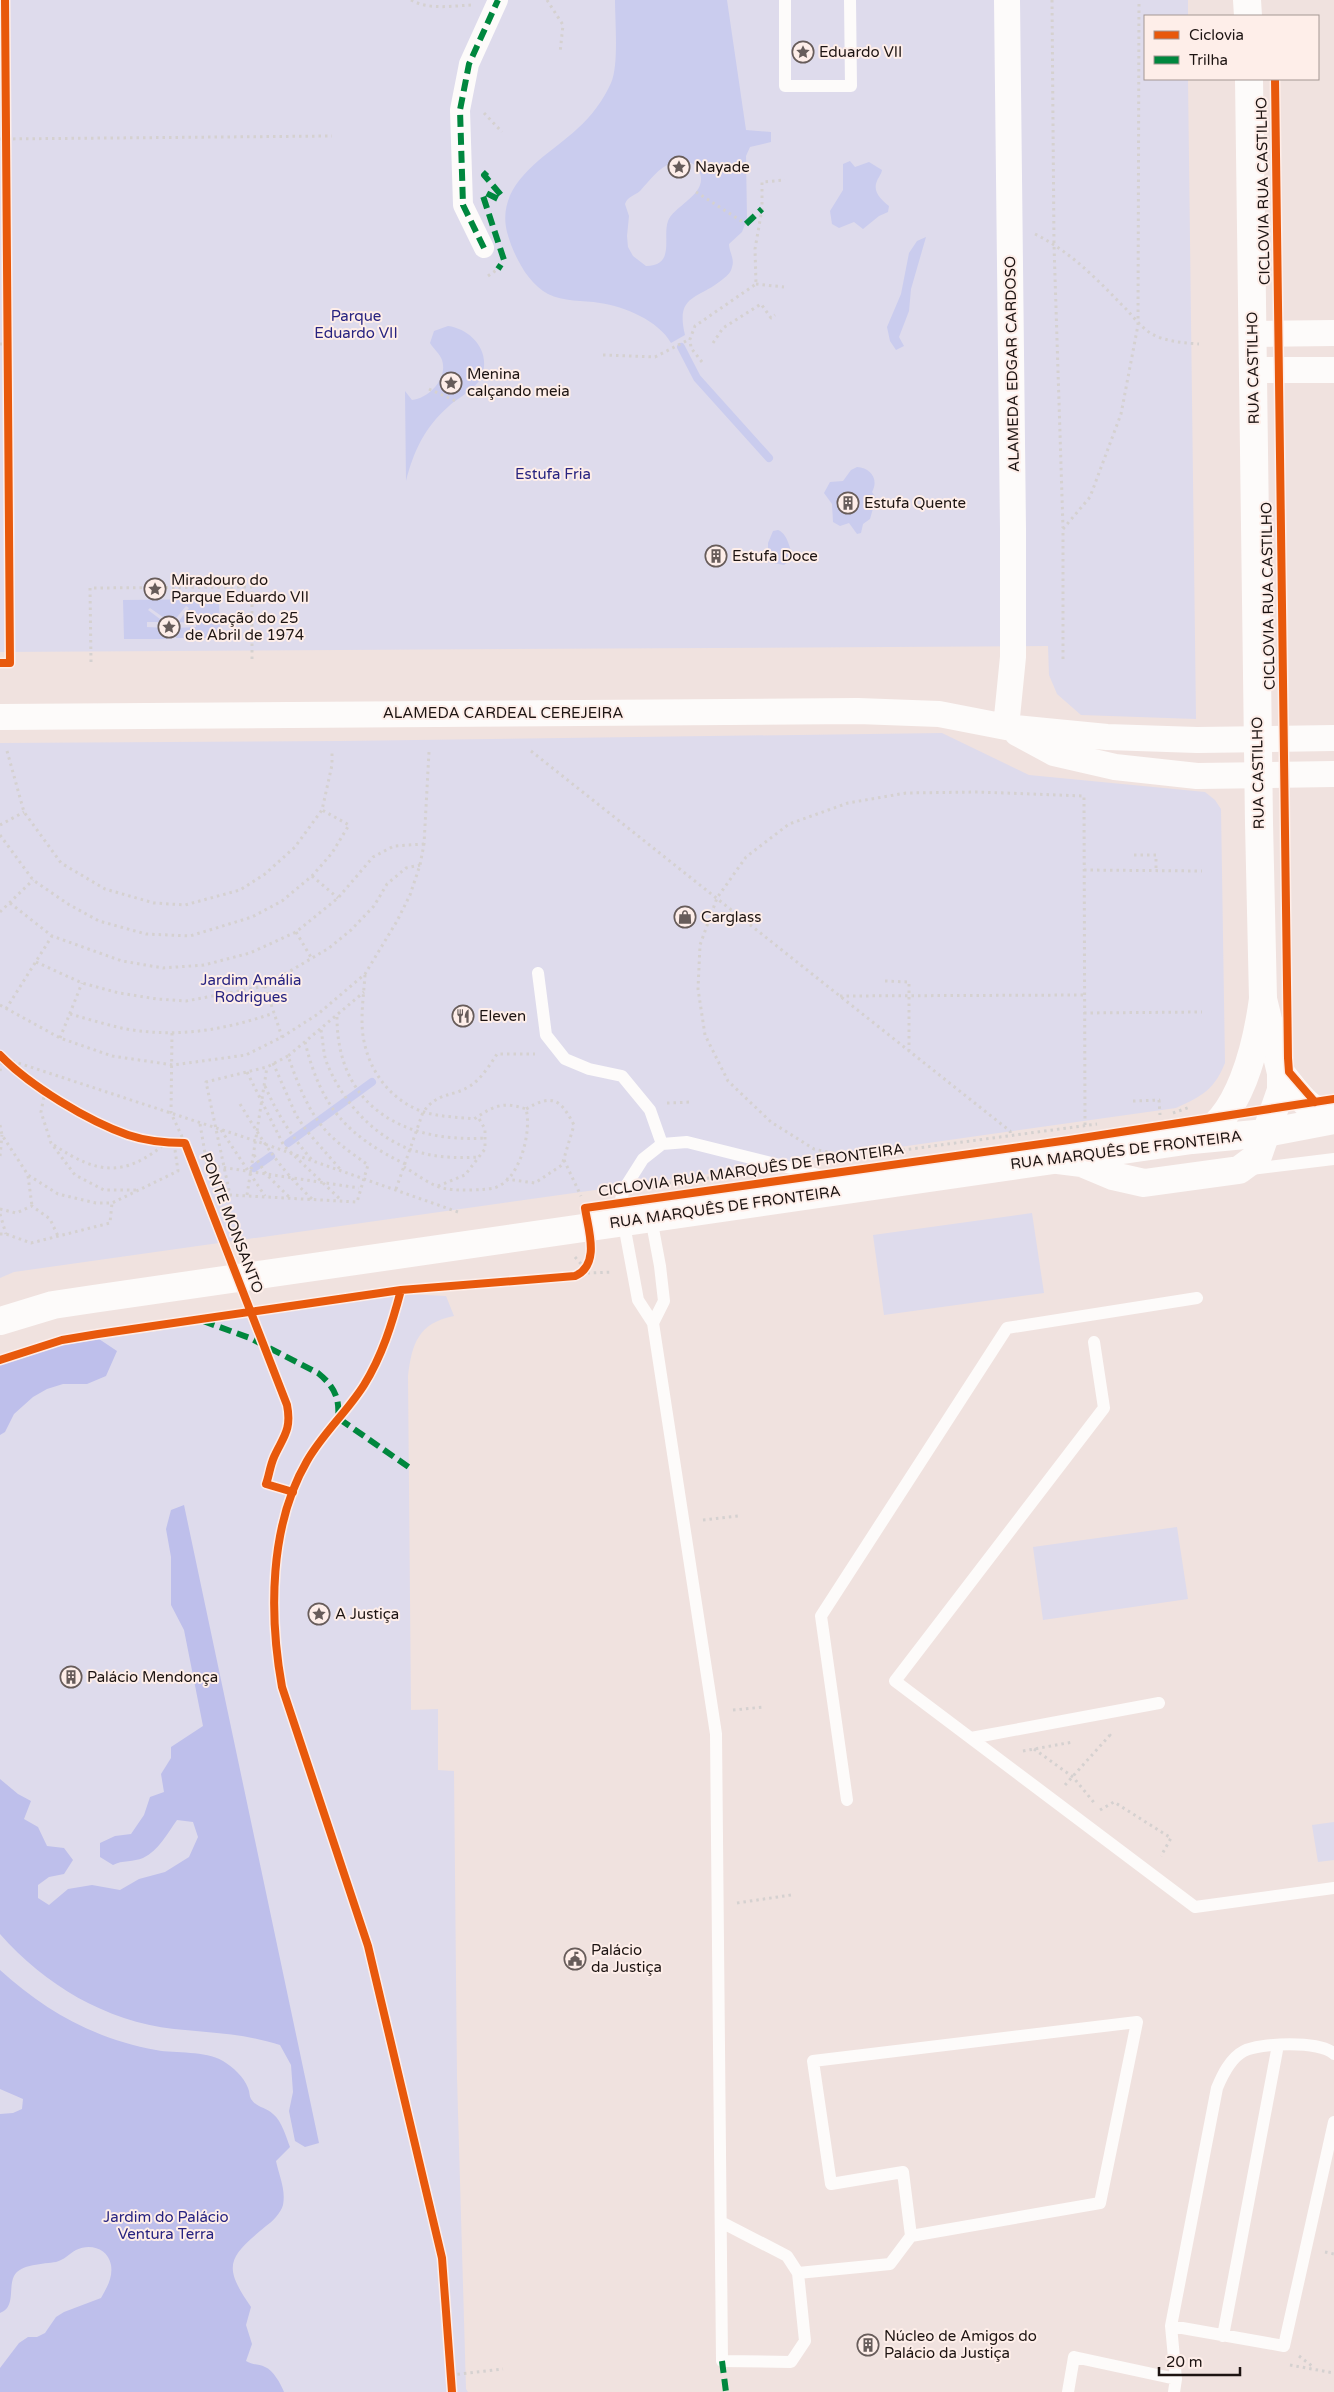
<svg xmlns="http://www.w3.org/2000/svg" width="1334" height="2392" viewBox="0 0 1334 2392" font-family="'Varela Round',sans-serif">
  <style>
    .green { fill: #dedbec }
    .forest { fill: #bebfeb }
    .water { fill: #caccee; fill-rule: evenodd }
    .lines { fill: none; stroke-linecap: round; stroke-linejoin: round }
    .stream { stroke: #caccee; stroke-width: 8 }
    .path { stroke: #d5d1d0; stroke-width: 3; stroke-dasharray: 2.5 4; stroke-linecap: butt }
    .service { stroke: #fdfbfa; stroke-width: 12 }
    .pedestrian { stroke: #fdfbfa; stroke-width: 20 }
    .minor { stroke: #fdfbfa; stroke-width: 26 }
    .tertiary { stroke: #fdfbfa; stroke-width: 28 }
    .secondary { stroke: #fdfbfa; stroke-width: 28 }
    .quiet { stroke: #00873e; stroke-width: 6; stroke-dasharray: 12 6; stroke-linecap: butt }
    .cycleway-casing { stroke: #feeee9; stroke-width: 11 }
    .cycleway { stroke: #e8590c; stroke-width: 8 }
    .labels { text-anchor: middle; stroke-width: 4; stroke-linejoin: round; paint-order: stroke }
    .poi-label { font-size: 15px; fill: #1d1412; stroke: #feeee9; text-anchor: start }
    .street-label { font-size: 15px; fill: #1d1412; stroke: #feeee9 }
    .park-label { font-size: 15px; fill: #272380; stroke: #feeee9 }
  </style>
  <rect width="100%" height="100%" fill="#f0e2df"/>
  <path class="green" d="M 0,0 L 1188,0 L 1188,16 L 1145,16 L 1145,79 L 1188,79 L 1196,719 L 1081,715 L 1057,694 L 1049,675 L 1048,646 L 0,652 Z
    M 942,733 L 1029,775 L 1205,792 L 1215,800 L 1221,809 L 1225,1063 C 1214,1090 1202,1096 1176,1108 L 14,1272 L 0,1278 L 0,743 L 340,741 Z
    M 1032,1213 L 1044,1293 L 884,1315 L 873,1235 Z
    M 406,1294 L 446,1296 L 454,1316 C 418,1323 412,1344 408,1376 L 411,1710 L 438,1709 L 438,1770 L 454,1771 L 457,2077 L 466,2389 L 468,2392 L 0,2392 L 0,1365 L 63,1345 Z
    M 1177,1527 L 1188,1599 L 1043,1620 L 1033,1547 Z
    M 1334,1822 L 1334,1860 L 1318,1862 L 1312,1825 Z"/>
  <path class="forest" d="M 99,1339 L 117,1351 L 106,1376 L 87,1384 L 63,1384 L 47,1389 L 33,1397 L 14,1414 L 5,1432 L 0,1435 L 0,1365 L 63,1345 Z
    M 184,1505 L 319,2143 L 305,2147 L 295,2141 L 289,2111 L 293,2092 L 291,2065 L 280,2045 C 242,2033 212,2033 174,2029 C 105,2021 45,1985 0,1934 L 0,1779 L 18,1794 L 31,1801 L 24,1819 L 38,1827 L 47,1846 L 64,1848 L 73,1860 L 64,1874 L 49,1877 L 38,1885 L 38,1898 L 49,1905 L 68,1889 L 92,1885 L 120,1890 L 139,1879 L 165,1872 L 189,1857 L 198,1837 L 193,1822 L 177,1820 C 167,1834 159,1850 143,1858 C 134,1862 122,1860 113,1865 L 100,1857 L 100,1843 L 115,1836 L 131,1834 L 144,1815 L 150,1797 L 164,1792 L 161,1774 L 171,1758 L 171,1747 L 203,1726 L 184,1630 L 171,1605 L 171,1557 L 166,1529 L 171,1510 Z
    M 0,1970 C 45,2011 95,2039 156,2050 C 177,2054 204,2050 223,2061 C 233,2067 244,2077 248,2088 C 250,2092 249,2096 251,2099 C 257,2108 266,2107 273,2114 C 282,2121 286,2137 290,2147 L 276,2161 C 279,2176 286,2189 283,2205 C 281,2213 272,2222 266,2226 C 228,2258 222,2265 251,2307 L 246,2325 L 252,2344 L 246,2361 C 252,2365 259,2364 265,2367 C 273,2370 281,2384 284,2392 L 0,2392 L 0,2368 L 19,2343 L 28,2337 L 37,2337 L 45,2333 L 56,2317 L 64,2312 L 101,2298 C 107,2287 113,2278 111,2265 C 108,2248 90,2243 76,2250 C 69,2254 64,2260 56,2262 C 44,2264 20,2264 14,2276 C 8,2288 16,2307 0,2313 L 0,2114 L 13,2113 L 22,2109 L 23,2099 L 0,2089 Z"/>
  <path class="water" d="M 615,0 L 727,0 L 746,130 L 771,132 L 771,142 L 750,147 L 746,156 L 747,219 L 742,232 L 729,244 C 729,252 735,259 732,267 C 731,272 728,275 723,279 C 698,300 675,294 685,335 L 671,343 C 659,321 624,306 600,303 C 583,300 563,302 548,294 C 527,283 513,254 507,232 C 495,182 548,156 577,129 C 591,117 604,99 611,83 C 619,65 615,21 615,0 ZM 673,162 C 682,161 692,160 698,169 C 712,193 674,205 668,221 C 662,237 676,266 646,266 L 633,256 L 628,247 L 627,236 L 629,216 L 625,204 C 628,196 634,196 640,191 C 651,179 657,169 673,162 Z
    M 850,161 L 855,167 L 869,162 L 882,170 C 881,175 879,176 877,181 C 872,192 882,200 889,206 L 888,212 L 879,216 L 863,229 L 854,222 L 839,228 L 832,224 L 830,211 L 843,190 L 843,164 Z
    M 926,237 L 911,289 L 909,311 L 899,337 L 904,346 L 896,350 L 890,341 L 887,327 L 901,294 L 909,253 L 917,241 Z
    M 448,326 C 470,329 491,350 482,375 C 478,388 459,397 449,406 C 425,427 414,450 406,481 L 405,391 L 412,400 C 430,398 448,378 442,360 C 440,354 433,348 430,343 L 434,331 Z
    M 857,467 C 871,468 879,479 872,492 L 876,498 L 870,519 L 863,524 L 861,533 L 857,534 L 849,523 L 840,526 L 833,522 L 832,504 L 824,493 L 830,482 L 843,481 L 851,470 Z
    M 778,530 C 788,534 790,549 793,558 L 784,565 L 768,562 L 768,543 L 773,531 Z
    M 219,599 L 220,638 L 176,638 L 176,628 L 196,627 L 196,623 L 178,622 L 189,608 L 186,606 L 173,622 L 170,622 L 150,608 L 148,610 L 164,622 L 147,622 L 147,627 L 167,628 L 167,639 L 124,639 L 123,600 Z"/>
  <g class="lines">
    <path class="stream" d="M 681,347 L 697,378 L 769,458
      M 288,1143 L 372,1082
      M 254,1168 L 271,1156"/>
    <path class="path" d="M 5,0 L 10,663
      M 411,0 C 429,10 451,6 471,5
      M 547,0 L 563,25 L 560,53
      M 1052,0 L 1054,245 L 1063,528
      M 484,113 L 502,132
      M 0,139 L 332,136
      M 696,192 L 746,224
      M 1035,234 C 1069,251 1095,277 1121,304 C 1134,316 1141,330 1158,337 C 1172,342 1185,343 1199,344
      M 488,276 L 498,269
      M 756,284 L 784,287
      M 713,343 L 723,328 L 761,304 L 771,318 L 775,315
      M 0,344 L 8,344
      M 603,355 L 655,357 L 690,339
      M 702,362 L 691,348 L 690,339 L 695,326 L 756,284 L 755,249 L 762,209 L 762,182 L 785,180
      M 429,389 L 458,402
      M 1063,659 L 1063,529 L 1090,497 L 1121,414 L 1138,325 L 1139,0
      M 91,662 L 90,588 L 252,587 L 252,661
      M 7,751 L 24,812 L 61,863 L 105,889 L 154,903 L 185,905 L 240,890 L 265,874 L 295,847 L 322,810 L 332,765 L 332,751
      M 531,751 L 1010,1131 L 1011,1136
      M 0,825 L 24,812
      M 0,835 L 33,880 L 68,904 L 99,921 L 146,934 L 190,936 L 252,917 L 282,901 L 312,876 L 332,853 L 349,825 L 322,810
      M 1134,855 L 1156,855 L 1156,871
      M 1084,870 L 1202,871
      M 312,876 L 338,898
      M 10,903 L 52,936 L 122,961 L 163,968 L 204,965 L 250,953 L 296,932 L 338,898 L 373,857 L 394,846 L 424,844
      M 0,912 L 33,880
      M 296,932 L 312,959
      M 36,962 L 82,983 L 119,993 L 157,999 L 186,1001 L 265,986 L 329,948 L 351,930 L 374,906 L 387,884 L 406,868 L 420,865
      M 365,975 C 364,990 362,1005 362,1021 C 362,1060 384,1097 421,1111 C 437,1117 458,1117 474,1119 C 494,1106 502,1101 526,1109 C 532,1131 520,1181 494,1188 C 484,1190 459,1191 448,1189 C 433,1188 417,1174 404,1167
      M 885,981 L 909,982 L 909,1050
      M 265,986 L 282,1037
      M 840,996 L 1084,995
      M 0,1005 L 60,1038 L 112,1056 L 173,1065 L 246,1055 L 282,1037 L 318,1014 L 365,974 L 397,921 L 410,895 L 420,865 L 424,844 L 429,752
      M 6,1009 L 52,936
      M 1084,1013 L 1202,1012
      M 70,1014 C 88,1019 107,1025 126,1029 C 179,1038 224,1030 274,1013
      M 337,1017 C 337,1107 404,1143 485,1138
      M 321,1030 C 323,1040 323,1051 326,1061 C 342,1102 377,1142 422,1153 C 441,1158 460,1158 479,1157
      M 172,1033 L 171,1113 L 191,1156 L 229,1253
      M 60,1038 L 82,983
      M 305,1042 C 321,1107 346,1135 405,1164
      M 0,1055 C 30,1086 88,1121 128,1135 C 146,1141 167,1143 185,1143
      M 288,1056 L 267,1067 L 206,1082 L 230,1195 L 357,1202 L 368,1165 C 356,1156 342,1147 331,1136 C 309,1115 298,1084 288,1056 L 364,992
      M 0,1057 L 256,1141 L 458,1212
      M 273,1063 L 296,1115 L 306,1130 L 340,1169
      M 0,1071 L 3,1059
      M 247,1072 L 284,1146 L 341,1200
      M 265,1086 C 277,1114 292,1137 312,1160
      M 45,1091 L 41,1112 L 51,1143 L 75,1175 L 104,1190 L 139,1190
      M 1133,1101 L 1159,1100 L 1160,1115
      M 667,1103 L 692,1102
      M 240,1104 C 264,1143 278,1167 312,1199
      M 1173,1113 L 1190,1107
      M 200,1124 L 207,1165 L 359,1188
      M 0,1125 L 2,1135 L 28,1175 L 58,1194 L 96,1203 L 112,1203 L 178,1171 L 174,1143
      M 1085,1125 L 1084,796 L 978,792 L 906,793 L 848,803 L 789,824 L 746,857 L 717,898 L 700,945 L 698,989 L 705,1035 L 728,1081 L 771,1122 L 814,1149 L 840,1155 L 866,1155 L 1097,1124
      M 221,1130 L 265,1196
      M 54,1145 C 97,1174 124,1178 166,1143
      M 254,1155 L 266,1174 L 290,1198
      M 0,1156 L 2,1135
      M 564,1160 L 581,1196
      M 28,1176 L 32,1206
      M 506,1179 L 535,1183 L 562,1165 L 574,1125 C 560,1098 552,1094 526,1109
      M 438,1186 L 465,1175 L 485,1149 L 485,1129 L 478,1117
      M 649,1186 L 732,1175
      M 396,1189 L 423,1112 C 439,1091 451,1098 470,1086 C 481,1079 490,1065 497,1054 L 535,1054
      M 247,1195 L 267,1067
      M 0,1209 L 16,1213 L 32,1206 L 50,1219 L 58,1236
      M 0,1214 L 6,1234
      M 0,1234 L 6,1234 L 31,1243 L 110,1223 L 112,1203
      M 575,1257 L 589,1273 L 613,1272
      M 248,1303 L 287,1405 C 292,1430 283,1437 274,1457 C 270,1466 269,1476 266,1484 L 293,1492
      M 703,1520 L 738,1516
      M 733,1710 L 764,1707
      M 1034,1749 L 1073,1777 L 1096,1805
      M 1023,1751 L 1073,1742
      M 1065,1785 L 1110,1735 L 1106,1735
      M 1100,1810 L 1114,1802 L 1171,1838 L 1161,1856
      M 737,1903 L 791,1895
      M 1325,2252 L 1334,2254
      M 1299,2356 L 1312,2366 L 1312,2369
      M 1290,2365 L 1334,2373
      M 451,2375 L 503,2369"/>
    <path class="service" d="M 785,0 L 785,86 L 851,86 L 850,0
      M 538,973 L 546,1035 L 565,1059 L 589,1069 L 622,1076 L 650,1110 L 662,1144
      M 1251,1169 L 1334,1159
      M 651,1218 L 660,1266 L 664,1301 L 653,1323
      M 1094,1342 L 1104,1408 L 895,1681 L 1195,1907 L 1334,1888
      M 971,1738 L 1159,1703
      M 847,1800 L 821,1616 L 1007,1328 L 1197,1298
      M 721,2222 L 787,2256 L 798,2273 L 805,2341 L 791,2362 L 722,2361 L 716,1734 L 653,1323 L 638,1300 L 620,1203 L 624,1189 L 643,1159 L 662,1144 L 687,1142 L 819,1175 L 855,1180
      M 798,2273 L 890,2264 L 911,2236 L 903,2172 L 831,2184 L 813,2061 L 1137,2022 L 1100,2203 L 911,2236
      M 1171,2326 L 1284,2346 L 1334,2122
      M 1223,2336 L 1278,2045
      M 1176,2379 L 1171,2326 L 1217,2088 C 1222,2076 1230,2058 1244,2051 C 1259,2043 1321,2040 1334,2054
      M 1068,2392 L 1074,2357 L 1176,2379 L 1174,2392"/>
    <path class="pedestrian" d="M 484,248 L 463,205 L 460,110 L 469,64 L 498,0"/>
    <path class="minor" d="M 1252,334 L 1334,333
      M 1253,370 L 1334,370
      M 0,717 L 858,711 L 939,714 L 1006,727 L 1107,737 L 1197,740 L 1334,738
      M 1006,727 L 1013,657 L 1013,530 L 1007,0
      M 1017,733 L 1054,753 L 1115,767 L 1197,776 L 1334,774"/>
    <path class="tertiary" d="M 1247,0 L 1248,16
      M 1281,1073 C 1297,1093 1307,1111 1334,1117
      M 1058,1160 L 1082,1163 L 1113,1176 L 1144,1183 L 1239,1170 L 1258,1156 L 1281,1090 L 1281,1073 L 1263,999 L 1259,823 L 1249,79"/>
    <path class="secondary" d="M 1193,1139 C 1240,1123 1257,1043 1263,999
      M 0,1321 L 53,1305 L 93,1299 L 1192,1140 L 1266,1133 L 1334,1120"/>
    <path class="quiet" d="M 487,172 L 484,175 L 501,195 L 498,199 L 486,193 L 483,196 L 504,260 L 498,269
      M 746,224 L 762,209
      M 484,248 L 463,205 L 460,110 L 469,64 L 498,0
      M 203,1321 L 250,1338 L 318,1373 C 334,1386 340,1398 338,1418 L 410,1468
      M 722,2361 L 726,2392"/>
    <g class="cycleway-casing">
      <path id="cycleway" d="M 1275,79 L 1288,1058 L 1289,1072 L 1315,1102
        M 0,663 L 10,663 L 5,0
        M 0,1055 C 30,1086 88,1121 128,1135 C 146,1141 167,1143 185,1143 L 287,1405 C 292,1430 283,1437 274,1457 C 270,1466 269,1476 266,1484 L 293,1492
        M 401,1290 C 392,1324 382,1356 364,1385 C 347,1412 323,1433 307,1461 C 269,1526 269,1615 282,1687 L 368,1946 L 442,2258 L 452,2392
        M 0,1360 L 62,1340 L 98,1334 L 401,1290 L 575,1276 C 601,1265 588,1229 585,1208 L 1069,1140 L 1334,1099"/>
    </g>
    <use href="#cycleway" class="cycleway"/>
  </g>
  <defs>
    <g id="sight-ring" transform="scale(1.125)"><circle r="9.5" fill="#feeee9" stroke="#675c5a" stroke-width="1.5"/><path d="M0-6L1.8-2.2L6-1.7L2.9 1.2L3.7 5.4L0 3.3L-3.7 5.4L-2.9 1.2L-6-1.7L-1.8-2.2Z" fill="#675c5a"/></g>
    <g id="building-ring" transform="scale(1.125)"><circle r="9.5" fill="#feeee9" stroke="#675c5a" stroke-width="1.5"/><path d="M-4-6H4V6H1V3H-1V6H-4ZM-2.5-4.3h1.7v1.8h-1.7ZM.8-4.3h1.7v1.8H.8ZM-2.5-1h1.7V.8h-1.7ZM.8-1h1.7V.8H.8Z" fill="#675c5a"/></g>
    <g id="shop-ring" transform="scale(1.125)"><circle r="9.5" fill="#feeee9" stroke="#675c5a" stroke-width="1.5"/><path d="M-5-2.5h2.3a2.7 3.5 0 0 1 5.4 0H5L5.5 6h-11ZM-1.5-2.5h3a1.5 2.3 0 0 0-3 0Z" fill="#675c5a"/></g>
    <g id="restaurant-ring" transform="scale(1.125)"><circle r="9.5" fill="#feeee9" stroke="#675c5a" stroke-width="1.5"/><path d="M-5-6h1v4h1v-4h1v4h1v-4h1v5L-1.5 .5V6h-2V.5L-5-1ZM5-6V6H3V1.5H1.5Q1.5-4 5-6Z" fill="#675c5a"/></g>
    <g id="civic-ring" transform="scale(1.125)"><circle r="9.5" fill="#feeee9" stroke="#675c5a" stroke-width="1.5"/><path d="M-.6-6.5H3V-4.5H.6V-3L4-1V1h2V6H-6V1h2V-1L-.6-3ZM-1.2 2.5V6h2.4V2.5Z" fill="#675c5a"/></g>
  </defs>
  <g fill-rule="evenodd">
    <use href="#sight-ring" x="803" y="52"/>
    <use href="#sight-ring" x="679" y="167"/>
    <use href="#sight-ring" x="451" y="383"/>
    <use href="#building-ring" x="848" y="503"/>
    <use href="#building-ring" x="716" y="556"/>
    <use href="#sight-ring" x="155" y="589"/>
    <use href="#sight-ring" x="169" y="627"/>
    <use href="#shop-ring" x="685" y="917"/>
    <use href="#restaurant-ring" x="463" y="1016"/>
    <use href="#sight-ring" x="319" y="1614"/>
    <use href="#building-ring" x="71" y="1677"/>
    <use href="#civic-ring" x="575" y="1959"/>
    <use href="#building-ring" x="868" y="2345"/>
  </g>
  <g class="labels">
    <g class="poi-label">
      <text x="819" y="57">Eduardo VII</text>
      <text x="695" y="172">Nayade</text>
      <text x="467" y="379">Menina<tspan x="467" dy="17">calçando meia</tspan></text>
      <text x="864" y="508">Estufa Quente</text>
      <text x="732" y="561">Estufa Doce</text>
      <text x="171" y="585">Miradouro do<tspan x="171" dy="17">Parque Eduardo VII</tspan></text>
      <text x="185" y="623">Evocação do 25<tspan x="185" dy="17">de Abril de 1974</tspan></text>
      <text x="701" y="922">Carglass</text>
      <text x="479" y="1021">Eleven</text>
      <text x="335" y="1619">A Justiça</text>
      <text x="87" y="1682">Palácio Mendonça</text>
      <text x="591" y="1955">Palácio<tspan x="591" dy="17">da Justiça</tspan></text>
      <text x="884" y="2341">Núcleo de Amigos do<tspan x="884" dy="17">Palácio da Justiça</tspan></text>
    </g>
    <g class="street-label">
      <text transform="translate(1263 191) rotate(-91)" y="5">CICLOVIA RUA CASTILHO</text>
      <text transform="translate(1012 364) rotate(-91)" y="5">ALAMEDA EDGAR CARDOSO</text>
      <text transform="translate(1253 368) rotate(-91)" y="5">RUA CASTILHO</text>
      <text transform="translate(1268 596) rotate(-91)" y="5">CICLOVIA RUA CASTILHO</text>
      <text x="503" y="718">ALAMEDA CARDEAL CEREJEIRA</text>
      <text transform="translate(1258 773) rotate(-91)" y="5">RUA CASTILHO</text>
      <text transform="translate(1126 1150) rotate(-7)" y="5">RUA MARQUÊS DE FRONTEIRA</text>
      <text transform="translate(751 1170) rotate(-8)" y="5">CICLOVIA RUA MARQUÊS DE FRONTEIRA</text>
      <text transform="translate(725 1207) rotate(-8)" y="5">RUA MARQUÊS DE FRONTEIRA</text>
      <text transform="translate(232 1223) rotate(69)" y="5">PONTE MONSANTO</text>
    </g>
    <g class="park-label">
      <text x="356" y="321">Parque<tspan x="356" dy="17">Eduardo VII</tspan></text>
      <text x="553" y="479">Estufa Fria</text>
      <text x="251" y="985">Jardim Amália<tspan x="251" dy="17">Rodrigues</tspan></text>
      <text x="166" y="2222">Jardim do Palácio<tspan x="166" dy="17">Ventura Terra</tspan></text>
    </g>
  </g>
  <rect x="1144" y="15" width="175" height="65" fill="#feeee9" stroke="#a49793"/>
  <rect x="1154" y="31" width="25" height="8" fill="#e8590c" stroke="#a49793"/>
  <text x="1189" y="40" font-size="15" fill="#1d1412">Ciclovia</text>
  <rect x="1154" y="56" width="25" height="8" fill="#00873e" stroke="#a49793"/>
  <text x="1189" y="65" font-size="15" fill="#1d1412">Trilha</text>
  <path d="M1159 2367v8h81v-8" fill="none" stroke="#1d1412" stroke-width="2.5"/>
  <text x="1166" y="2367" font-size="15" fill="#1d1412" stroke="#feeee9" stroke-width="4" paint-order="stroke">20 m</text>
</svg>
